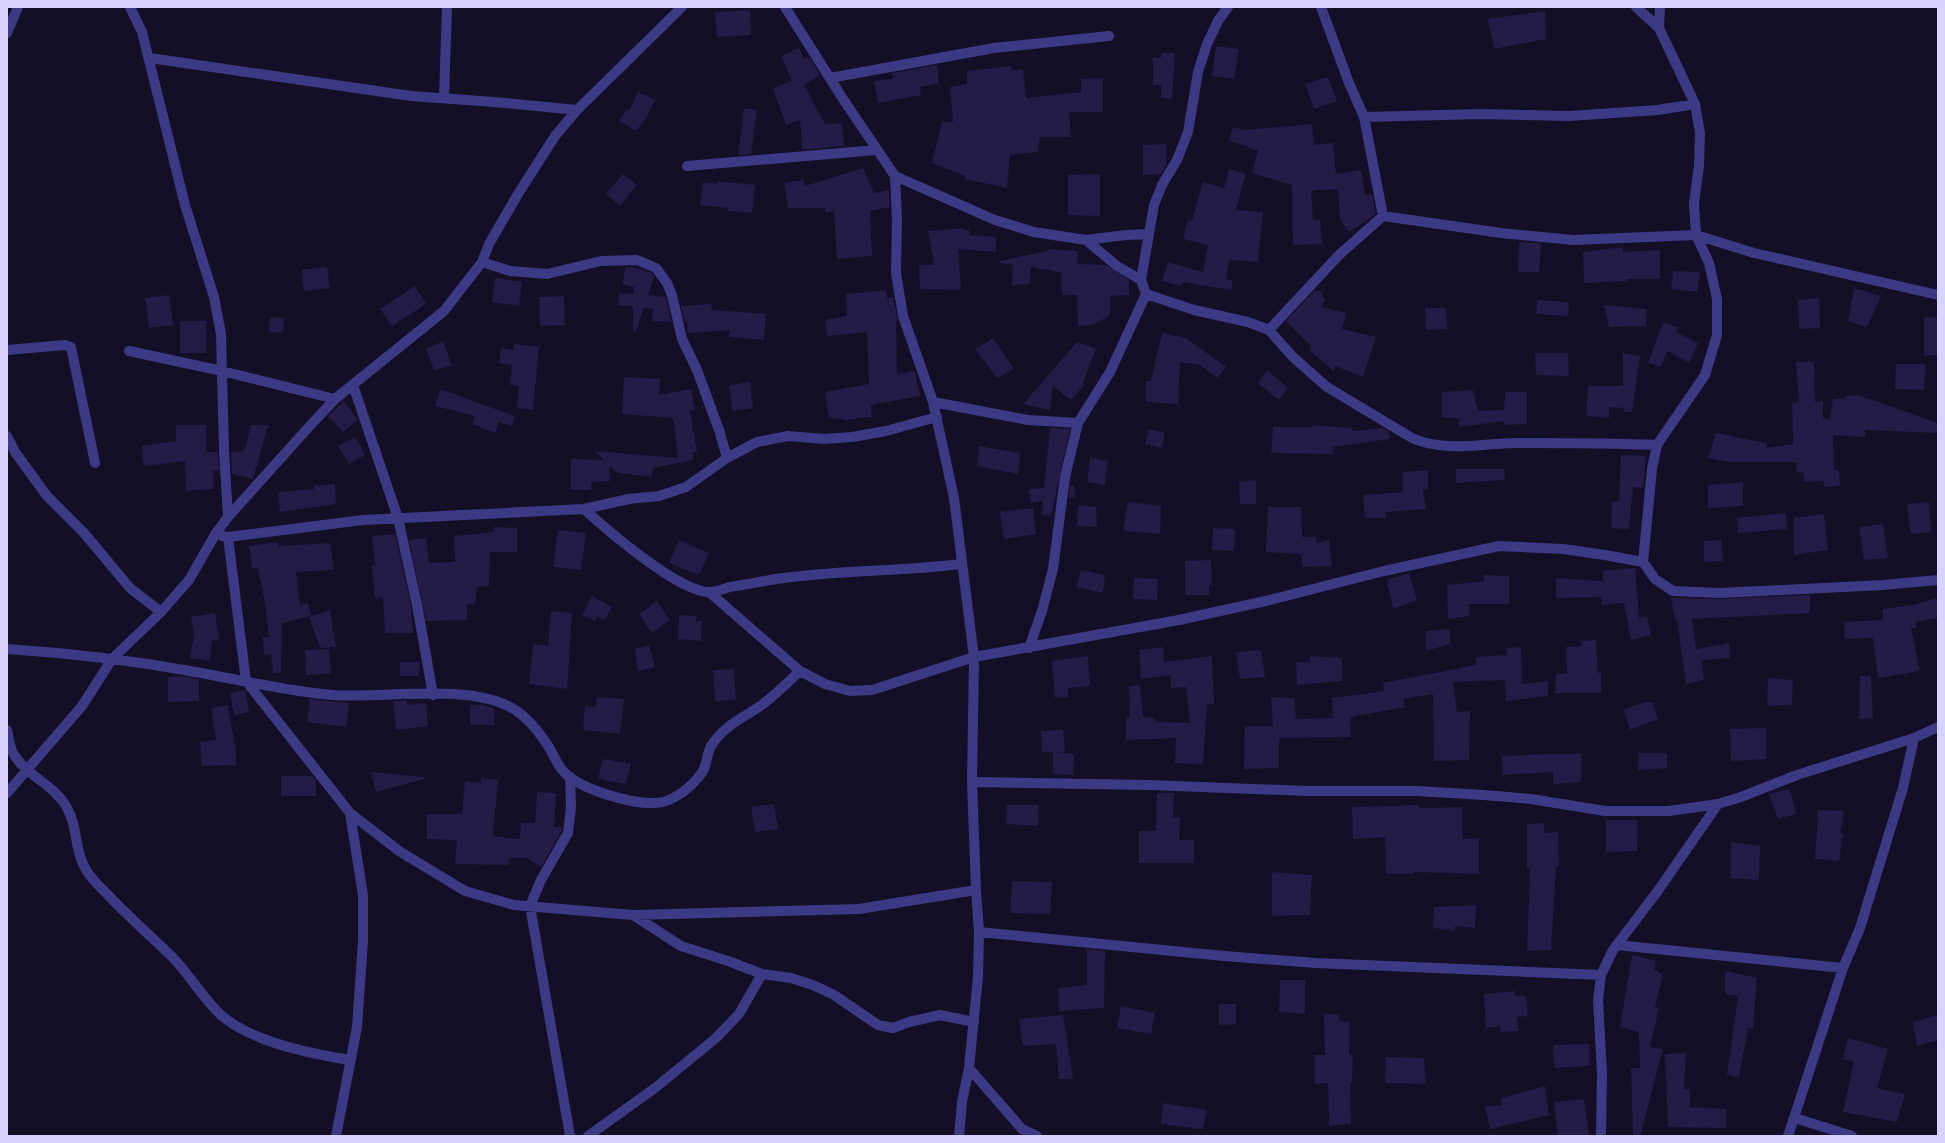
<svg xmlns="http://www.w3.org/2000/svg" width="1945" height="1143" viewBox="0 0 1945 1143" font-family="'IBM Plex Sans',sans-serif">
  <style>
    .building { fill: #241b47 }
    .lines { fill: none; stroke-linecap: round; stroke-linejoin: round }
    .minor { stroke: #3d3a85; stroke-width: 10 }
  </style>
  <rect width="100%" height="100%" fill="#130f26"/>
  <path class="building" d="M 750,10 L 751,35 L 717,37 L 715,12 Z
    M 1545,11 L 1546,39 L 1494,49 L 1488,19 Z
    M 1216,46 L 1239,49 L 1234,79 L 1212,76 Z
    M 799,48 L 804,59 L 809,57 L 820,75 L 804,85 L 825,124 L 842,123 L 844,146 L 802,150 L 800,120 L 786,125 L 773,88 L 792,81 L 781,56 Z
    M 1161,53 L 1175,53 L 1172,99 L 1161,98 L 1161,85 L 1153,85 L 1153,58 L 1161,58 Z
    M 937,65 L 939,83 L 920,87 L 921,95 L 878,103 L 874,81 L 893,79 L 892,73 Z
    M 1011,66 L 1011,71 L 1023,69 L 1026,98 L 1081,92 L 1081,79 L 1103,78 L 1103,112 L 1069,112 L 1071,137 L 1040,137 L 1038,152 L 1010,155 L 1007,188 L 965,179 L 965,176 L 932,163 L 942,122 L 953,122 L 950,87 L 967,84 L 967,71 Z
    M 1328,77 L 1337,101 L 1314,109 L 1305,84 Z
    M 638,92 L 655,100 L 646,118 L 636,131 L 619,121 L 627,109 L 629,111 Z
    M 744,108 L 757,110 L 751,154 L 739,155 L 738,155 Z
    M 1312,124 L 1314,145 L 1333,143 L 1336,174 L 1361,170 L 1365,195 L 1372,195 L 1376,214 L 1349,232 L 1340,219 L 1338,189 L 1320,190 L 1318,188 L 1319,190 L 1311,191 L 1313,220 L 1320,220 L 1322,244 L 1293,245 L 1292,185 L 1252,173 L 1258,151 L 1229,140 L 1233,127 L 1244,130 Z
    M 1166,144 L 1166,165 L 1161,174 L 1143,175 L 1143,145 Z
    M 863,168 L 874,193 L 889,190 L 890,207 L 870,211 L 872,256 L 837,259 L 834,211 L 826,213 L 825,208 L 788,208 L 784,183 L 804,180 L 805,186 Z
    M 1229,169 L 1246,174 L 1236,210 L 1263,212 L 1258,262 L 1229,260 L 1226,279 L 1233,281 L 1231,290 L 1182,282 L 1181,286 L 1162,281 L 1168,262 L 1203,272 L 1208,245 L 1183,239 L 1188,220 L 1192,221 L 1203,182 L 1224,188 Z
    M 623,174 L 637,185 L 620,206 L 606,194 Z
    M 1100,174 L 1100,216 L 1068,215 L 1068,175 Z
    M 717,181 L 755,185 L 752,213 L 728,211 L 728,208 L 700,205 L 703,182 L 717,184 Z
    M 964,228 L 964,230 L 969,230 L 970,235 L 996,237 L 996,252 L 958,249 L 961,290 L 920,289 L 919,265 L 934,265 L 928,231 Z
    M 1519,242 L 1541,243 L 1539,272 L 1518,272 Z
    M 1622,247 L 1623,252 L 1660,250 L 1660,279 L 1627,279 L 1627,281 L 1584,283 L 1583,252 Z
    M 1047,249 L 1078,251 L 1077,264 L 1106,265 L 1129,280 L 1129,295 L 1110,296 L 1110,315 L 1093,325 L 1078,326 L 1077,295 L 1062,295 L 1061,272 L 1030,267 L 1030,284 L 1012,285 L 1013,265 L 1000,263 L 1000,261 L 1047,251 Z
    M 327,267 L 330,288 L 304,291 L 301,270 Z
    M 626,267 L 632,267 L 652,273 L 654,277 L 648,295 L 666,297 L 671,322 L 652,321 L 653,309 L 644,308 L 636,332 L 633,331 L 633,307 L 618,305 L 619,293 L 634,294 L 634,287 L 622,284 Z
    M 1673,271 L 1700,272 L 1697,292 L 1671,289 Z
    M 495,278 L 522,282 L 519,306 L 492,302 Z
    M 415,286 L 426,304 L 392,326 L 380,309 Z
    M 1854,288 L 1881,296 L 1867,327 L 1848,321 Z
    M 886,290 L 887,298 L 893,297 L 898,321 L 896,321 L 897,374 L 915,371 L 920,396 L 871,405 L 872,417 L 845,420 L 845,419 L 829,418 L 825,392 L 869,384 L 867,332 L 827,336 L 825,320 L 847,316 L 846,294 Z
    M 1314,291 L 1320,291 L 1325,299 L 1321,307 L 1346,313 L 1342,329 L 1376,337 L 1363,377 L 1335,366 L 1334,371 L 1310,351 L 1311,346 L 1286,321 Z
    M 169,295 L 173,325 L 149,328 L 145,298 Z
    M 564,296 L 565,325 L 540,326 L 539,297 Z
    M 1819,298 L 1820,328 L 1799,329 L 1798,300 Z
    M 1537,300 L 1569,302 L 1568,316 L 1536,314 Z
    M 711,304 L 712,310 L 766,314 L 764,340 L 729,337 L 730,330 L 688,333 L 687,323 L 685,322 L 681,306 Z
    M 1604,305 L 1647,309 L 1646,326 L 1609,327 Z
    M 1425,308 L 1446,308 L 1447,329 L 1426,330 Z
    M 270,317 L 284,318 L 283,333 L 269,332 Z
    M 1924,317 L 1938,318 L 1938,355 L 1924,356 Z
    M 180,321 L 206,321 L 206,353 L 180,353 Z
    M 1663,322 L 1678,327 L 1676,332 L 1698,343 L 1689,363 L 1668,351 L 1661,367 L 1648,363 Z
    M 1162,333 L 1186,338 L 1226,367 L 1217,378 L 1200,365 L 1180,362 L 1178,404 L 1146,402 L 1146,381 L 1151,381 Z
    M 993,338 L 1014,369 L 997,378 L 975,349 Z
    M 443,341 L 452,366 L 434,370 L 426,349 Z
    M 1077,342 L 1096,349 L 1083,382 L 1085,384 L 1071,400 L 1053,386 L 1050,410 L 1023,404 Z
    M 514,344 L 539,347 L 533,410 L 517,408 L 519,386 L 510,385 L 512,365 L 499,363 L 501,348 L 513,350 Z
    M 1535,353 L 1568,353 L 1569,376 L 1536,375 Z
    M 1623,353 L 1640,356 L 1632,412 L 1624,412 L 1624,408 L 1609,407 L 1609,418 L 1586,416 L 1588,386 L 1623,386 Z
    M 1796,362 L 1814,362 L 1815,402 L 1823,401 L 1823,418 L 1830,419 L 1833,399 L 1846,398 L 1846,396 L 1858,395 L 1938,423 L 1938,433 L 1865,430 L 1865,437 L 1833,435 L 1834,470 L 1839,470 L 1840,486 L 1824,487 L 1824,481 L 1804,482 L 1804,473 L 1797,472 L 1796,462 L 1730,462 L 1708,458 L 1716,433 L 1766,443 L 1767,448 L 1793,444 L 1792,403 L 1799,402 Z
    M 1896,364 L 1926,364 L 1924,390 L 1895,389 Z
    M 1267,370 L 1288,388 L 1279,400 L 1258,383 Z
    M 624,377 L 660,379 L 659,395 L 691,389 L 695,410 L 690,411 L 697,452 L 693,452 L 693,460 L 653,468 L 652,477 L 618,473 L 609,466 L 610,481 L 591,482 L 591,490 L 571,490 L 571,459 L 604,460 L 594,451 L 678,458 L 673,418 L 622,414 Z
    M 750,382 L 753,408 L 732,411 L 729,385 Z
    M 440,389 L 515,416 L 512,426 L 499,422 L 495,433 L 472,424 L 475,416 L 435,406 Z
    M 1473,390 L 1478,411 L 1504,410 L 1505,392 L 1527,392 L 1527,424 L 1504,425 L 1504,421 L 1459,427 L 1459,419 L 1442,417 L 1442,392 Z
    M 344,401 L 358,420 L 343,432 L 328,416 Z
    M 176,425 L 206,425 L 206,452 L 218,452 L 219,471 L 213,470 L 214,489 L 186,491 L 185,461 L 144,466 L 141,446 L 176,441 Z
    M 251,425 L 268,425 L 253,479 L 232,474 L 231,452 L 244,451 Z
    M 1311,425 L 1352,428 L 1352,431 L 1382,428 L 1389,432 L 1390,439 L 1333,447 L 1333,454 L 1271,453 L 1273,427 L 1314,427 Z
    M 1050,428 L 1070,429 L 1051,516 L 1042,514 L 1043,501 L 1031,503 L 1029,489 L 1044,488 Z
    M 1149,429 L 1165,433 L 1162,448 L 1145,444 Z
    M 355,437 L 365,455 L 349,464 L 338,446 Z
    M 979,446 L 1020,453 L 1018,474 L 977,466 Z
    M 1621,455 L 1646,456 L 1643,488 L 1633,487 L 1629,529 L 1611,528 L 1612,502 L 1619,501 Z
    M 1090,458 L 1108,461 L 1105,485 L 1087,482 Z
    M 1456,469 L 1504,469 L 1505,480 L 1456,483 Z
    M 1428,470 L 1428,489 L 1423,489 L 1426,509 L 1385,512 L 1386,518 L 1365,518 L 1363,495 L 1403,492 L 1402,472 Z
    M 1256,480 L 1256,504 L 1240,504 L 1239,482 Z
    M 1743,482 L 1743,506 L 1708,508 L 1708,485 Z
    M 335,484 L 336,504 L 280,512 L 278,492 L 314,489 L 314,486 Z
    M 1070,486 L 1074,486 L 1075,497 L 1069,498 Z
    M 1128,502 L 1161,506 L 1160,534 L 1123,531 Z
    M 1929,502 L 1931,532 L 1911,534 L 1907,504 Z
    M 1078,505 L 1096,507 L 1097,527 L 1077,526 Z
    M 1268,507 L 1301,507 L 1302,537 L 1316,537 L 1316,543 L 1329,540 L 1332,566 L 1302,567 L 1301,554 L 1266,552 Z
    M 1033,508 L 1036,534 L 1004,539 L 1000,512 Z
    M 1786,513 L 1787,529 L 1738,533 L 1737,518 Z
    M 1824,514 L 1828,550 L 1794,555 L 1794,518 Z
    M 1883,524 L 1888,558 L 1864,560 L 1859,527 Z
    M 494,527 L 517,528 L 517,552 L 490,552 L 489,586 L 477,587 L 475,605 L 467,604 L 467,620 L 426,621 L 409,540 L 426,538 L 429,563 L 455,562 L 454,536 L 494,532 Z
    M 1213,528 L 1235,529 L 1234,551 L 1212,550 Z
    M 558,530 L 586,533 L 581,570 L 553,567 Z
    M 395,534 L 411,606 L 413,633 L 385,633 L 383,597 L 375,598 L 372,565 L 375,565 L 372,536 Z
    M 679,540 L 709,553 L 699,575 L 669,563 Z
    M 1721,540 L 1723,561 L 1704,562 L 1704,541 Z
    M 278,542 L 279,546 L 330,543 L 334,570 L 296,572 L 300,605 L 308,603 L 311,616 L 282,623 L 281,673 L 273,673 L 271,654 L 264,655 L 263,637 L 269,637 L 265,603 L 258,568 L 252,568 L 249,546 Z
    M 1211,560 L 1212,585 L 1209,585 L 1209,595 L 1185,595 L 1185,561 Z
    M 1635,568 L 1639,618 L 1647,616 L 1651,635 L 1631,640 L 1624,603 L 1602,605 L 1602,597 L 1556,598 L 1556,578 L 1603,581 L 1603,571 Z
    M 1081,570 L 1105,575 L 1103,593 L 1076,587 Z
    M 1409,573 L 1417,600 L 1393,609 L 1387,580 Z
    M 1483,575 L 1509,576 L 1509,604 L 1469,604 L 1470,616 L 1448,619 L 1447,585 L 1484,581 Z
    M 1134,578 L 1158,579 L 1157,600 L 1133,599 Z
    M 1810,595 L 1810,613 L 1692,619 L 1696,649 L 1729,643 L 1730,658 L 1701,660 L 1704,680 L 1686,684 L 1677,620 L 1675,620 L 1671,598 L 1720,599 Z
    M 592,596 L 612,607 L 605,620 L 597,616 L 595,621 L 582,615 Z
    M 1938,598 L 1938,618 L 1916,622 L 1916,628 L 1911,628 L 1920,671 L 1878,678 L 1873,638 L 1845,639 L 1844,622 L 1883,620 L 1883,609 L 1919,604 L 1919,603 Z
    M 657,601 L 670,620 L 652,633 L 639,614 Z
    M 330,610 L 336,647 L 320,648 L 309,617 Z
    M 551,611 L 572,613 L 567,689 L 529,684 L 533,644 L 548,646 Z
    M 215,613 L 219,640 L 212,641 L 210,661 L 190,658 L 194,635 L 191,617 Z
    M 679,615 L 696,616 L 696,621 L 702,621 L 701,641 L 678,639 Z
    M 1450,629 L 1450,644 L 1426,651 L 1426,631 Z
    M 1596,640 L 1598,673 L 1601,673 L 1601,693 L 1555,693 L 1556,674 L 1567,674 L 1566,647 L 1582,646 L 1581,641 Z
    M 649,645 L 655,667 L 638,671 L 635,649 Z
    M 1163,647 L 1164,662 L 1212,656 L 1214,704 L 1207,704 L 1203,764 L 1175,763 L 1176,738 L 1126,740 L 1126,717 L 1130,717 L 1129,686 L 1140,685 L 1143,717 L 1155,718 L 1155,722 L 1190,723 L 1186,687 L 1171,688 L 1171,675 L 1141,679 L 1139,650 Z
    M 1521,647 L 1522,684 L 1548,681 L 1548,696 L 1506,701 L 1505,680 L 1453,682 L 1457,712 L 1470,711 L 1469,760 L 1434,761 L 1433,694 L 1403,699 L 1405,707 L 1351,717 L 1350,737 L 1279,738 L 1279,768 L 1244,769 L 1245,726 L 1273,726 L 1271,697 L 1294,698 L 1296,719 L 1333,718 L 1332,698 L 1384,691 L 1383,683 L 1476,665 L 1476,657 L 1507,655 L 1506,648 Z
    M 329,649 L 331,674 L 306,675 L 305,650 Z
    M 1261,650 L 1265,677 L 1240,679 L 1236,652 Z
    M 1088,656 L 1090,686 L 1068,688 L 1068,697 L 1055,698 L 1052,661 Z
    M 1310,656 L 1342,658 L 1342,681 L 1297,685 L 1296,662 L 1310,662 Z
    M 400,662 L 420,662 L 419,676 L 400,676 Z
    M 734,669 L 736,700 L 715,701 L 713,670 Z
    M 180,676 L 199,679 L 199,701 L 168,702 L 168,677 Z
    M 1860,676 L 1871,676 L 1873,718 L 1859,719 Z
    M 1768,678 L 1793,680 L 1792,705 L 1767,706 Z
    M 245,690 L 249,712 L 234,715 L 230,693 Z
    M 597,697 L 624,699 L 620,734 L 583,730 L 585,706 L 596,707 Z
    M 310,699 L 349,703 L 346,727 L 307,722 Z
    M 407,700 L 407,705 L 426,703 L 428,726 L 396,730 L 393,701 Z
    M 1646,702 L 1652,702 L 1658,719 L 1630,730 L 1624,709 Z
    M 228,705 L 236,752 L 236,765 L 202,766 L 200,742 L 216,740 L 211,708 Z
    M 470,705 L 483,705 L 494,708 L 494,725 L 470,725 Z
    M 1766,728 L 1766,759 L 1731,761 L 1730,729 Z
    M 1063,730 L 1065,752 L 1057,752 L 1074,754 L 1073,775 L 1053,774 L 1053,752 L 1042,752 L 1041,731 Z
    M 1639,753 L 1667,753 L 1667,768 L 1638,770 Z
    M 1548,754 L 1582,754 L 1581,782 L 1553,784 L 1553,772 L 1503,775 L 1502,756 Z
    M 603,759 L 631,764 L 626,784 L 598,779 Z
    M 371,772 L 424,777 L 424,779 L 376,792 Z
    M 281,776 L 312,776 L 316,780 L 316,796 L 281,796 Z
    M 481,778 L 498,780 L 493,836 L 520,839 L 521,823 L 535,823 L 537,792 L 556,793 L 554,827 L 562,827 L 562,831 L 541,867 L 527,858 L 509,858 L 509,865 L 455,864 L 457,840 L 427,839 L 427,814 L 462,814 L 465,781 L 481,783 Z
    M 1790,789 L 1796,814 L 1778,819 L 1769,794 Z
    M 1157,793 L 1174,793 L 1173,817 L 1180,817 L 1179,840 L 1194,840 L 1194,863 L 1139,863 L 1139,831 L 1156,831 Z
    M 774,804 L 778,829 L 755,832 L 751,807 Z
    M 1007,805 L 1039,805 L 1038,826 L 1006,824 Z
    M 1419,805 L 1419,808 L 1428,808 L 1462,807 L 1462,839 L 1479,838 L 1479,874 L 1414,872 L 1414,874 L 1386,874 L 1385,837 L 1353,839 L 1352,807 Z
    M 1818,810 L 1844,811 L 1840,833 L 1843,833 L 1839,861 L 1815,859 Z
    M 1606,820 L 1638,820 L 1637,851 L 1606,852 Z
    M 1544,823 L 1544,833 L 1558,832 L 1559,866 L 1556,866 L 1551,950 L 1527,951 L 1530,868 L 1527,868 L 1527,824 Z
    M 1731,842 L 1760,846 L 1759,880 L 1730,878 Z
    M 1272,872 L 1312,875 L 1310,915 L 1272,916 Z
    M 1012,881 L 1052,882 L 1050,914 L 1010,913 Z
    M 1476,905 L 1475,928 L 1455,926 L 1455,931 L 1433,928 L 1434,907 Z
    M 1087,949 L 1105,951 L 1104,1008 L 1059,1011 L 1058,988 L 1087,985 Z
    M 1632,955 L 1656,961 L 1654,970 L 1663,974 L 1655,1008 L 1659,1008 L 1650,1047 L 1663,1049 L 1640,1136 L 1633,1136 L 1631,1068 L 1640,1068 L 1639,1032 L 1620,1027 Z
    M 1725,971 L 1757,978 L 1753,1029 L 1748,1028 L 1739,1077 L 1727,1075 L 1738,996 L 1725,994 Z
    M 1280,980 L 1305,980 L 1305,1014 L 1279,1012 Z
    M 1515,991 L 1515,996 L 1526,996 L 1528,1016 L 1517,1017 L 1519,1031 L 1501,1032 L 1500,1026 L 1486,1028 L 1484,994 Z
    M 1219,1004 L 1236,1004 L 1236,1024 L 1219,1025 Z
    M 1121,1006 L 1155,1013 L 1151,1034 L 1117,1028 Z
    M 1324,1014 L 1339,1014 L 1339,1021 L 1350,1022 L 1349,1055 L 1353,1055 L 1352,1082 L 1350,1083 L 1351,1124 L 1329,1126 L 1328,1083 L 1315,1084 L 1314,1055 L 1325,1055 Z
    M 1063,1015 L 1067,1040 L 1073,1079 L 1059,1079 L 1056,1044 L 1023,1046 L 1019,1019 Z
    M 1938,1015 L 1938,1040 L 1917,1046 L 1913,1022 Z
    M 1848,1038 L 1888,1049 L 1877,1088 L 1905,1094 L 1897,1122 L 1843,1112 L 1854,1062 L 1843,1059 Z
    M 1590,1044 L 1589,1066 L 1554,1068 L 1553,1045 Z
    M 1686,1053 L 1684,1089 L 1690,1089 L 1690,1107 L 1726,1109 L 1726,1128 L 1668,1127 L 1665,1054 Z
    M 1386,1057 L 1424,1058 L 1426,1084 L 1385,1083 Z
    M 1545,1086 L 1549,1115 L 1490,1129 L 1485,1106 L 1502,1106 L 1501,1098 Z
    M 1584,1099 L 1589,1136 L 1558,1136 L 1554,1102 Z
    M 1163,1103 L 1207,1110 L 1203,1129 L 1161,1124 Z"/>
  <g class="lines">
    <path class="minor" d="M 130,7 L 142,32 L 185,205 L 214,297 L 221,334 L 224,451 L 228,517
      M 785,7 L 843,99 L 895,176 L 897,220 L 896,273 L 903,316 L 933,402 L 954,498 L 974,657 L 972,782 L 976,890 L 979,932 L 978,977 L 969,1068 L 962,1102 L 959,1136
      M 1321,7 L 1349,83 L 1364,117 L 1383,216
      M 1636,7 L 1659,28 L 1695,104 L 1700,133 L 1699,166 L 1694,203 L 1696,235 L 1709,263 L 1717,299 L 1717,335 L 1705,375 L 1657,445 L 1652,469 L 1643,562
      M 1659,28 L 1660,7
      M 7,33 L 18,7
      M 150,58 L 411,96 L 494,102 L 577,110
      M 830,78 L 994,48 L 1109,36
      M 444,98 L 447,7
      M 1364,117 L 1481,114 L 1569,116 L 1658,110 L 1695,104
      M 687,166 L 877,150
      M 895,176 L 995,220 L 1034,232 L 1086,240 L 1126,235 L 1149,234
      M 1086,240 L 1117,266 L 1141,280
      M 482,262 L 510,271 L 547,274 L 601,261 L 637,260 L 656,268 L 667,283 L 672,295 L 682,339 L 697,370 L 719,430 L 727,458
      M 1146,294 L 1194,310 L 1248,322 L 1269,330 L 1339,255 L 1383,216 L 1501,233 L 1573,240 L 1696,235 L 1754,253 L 1938,295
      M 1269,330 L 1293,357 L 1327,387 L 1412,438 C 1446,453 1481,443 1517,443 C 1564,443 1611,443 1657,445
      M 7,350 L 65,345 L 71,347 L 95,463
      M 129,351 L 222,371 L 335,399
      M 353,385 L 398,518 L 417,605 L 433,695
      M 933,402 L 1028,420 L 1078,423
      M 7,436 L 15,452 L 47,496 L 84,533 L 130,588 L 161,612
      M 584,509 C 607,530 679,592 709,592 C 715,592 723,589 730,587 C 751,584 771,579 792,577 C 849,570 905,571 961,564
      M 222,536 L 228,537 L 363,520 L 584,509 L 629,499 L 659,496 L 686,487 L 727,458 L 757,442 L 788,436 L 824,439 L 852,437 L 886,431 L 937,417
      M 228,537 L 246,681 L 350,813 L 399,851 L 465,891 L 514,905 L 633,915 L 859,909 L 976,890
      M 709,592 L 800,671 L 825,684 L 850,691 L 872,690 L 974,657 L 1179,620 L 1270,600 L 1384,571 L 1499,546 L 1563,549 L 1605,555 L 1643,562 L 1655,579 L 1673,591 L 1720,593 L 1883,585 L 1938,580
      M 1029,648 L 1042,611 L 1053,569 L 1065,477 L 1078,423 L 1110,372 L 1146,294 L 1141,280 L 1154,205 L 1162,185 L 1177,160 L 1188,132 L 1198,72 L 1207,44 L 1218,21 L 1228,7
      M 7,649 C 68,653 129,660 190,671 C 237,679 284,691 332,695 C 384,699 464,683 510,707 C 527,716 540,733 550,749 C 554,756 558,766 564,772 C 581,790 631,804 656,803 C 674,802 693,786 703,771 C 707,764 707,753 711,746 C 723,726 745,717 763,704 C 776,694 788,682 800,671
      M 7,730 C 9,737 9,746 13,753 C 25,775 53,784 66,806 C 78,826 74,847 84,866 C 89,877 99,886 107,894 C 126,914 146,932 166,951 C 187,969 200,996 221,1015 C 252,1042 311,1054 351,1060
      M 972,782 L 1150,785 L 1307,791 L 1417,791 L 1484,795 L 1531,799 L 1605,811 L 1669,811 L 1718,804 L 1741,797 L 1797,775 L 1914,738 L 1938,727
      M 7,793 L 82,706 L 112,659 L 161,612 L 189,580 L 216,533 L 228,517 L 307,429 L 335,399 L 444,311 L 482,262 L 489,244 L 518,194 L 555,136 L 577,110 L 682,7
      M 633,915 L 681,946 L 728,961 L 762,974 L 791,978 L 813,985 L 834,995 L 878,1025 L 893,1028 L 909,1022 L 940,1015 L 974,1022
      M 979,932 L 1224,956 L 1316,963 L 1601,975
      M 1617,945 L 1843,968
      M 969,1068 L 1022,1129 L 1037,1136
      M 1795,1118 L 1852,1136
      M 336,1136 L 357,1027 L 363,941 L 363,895 L 350,813
      M 570,1136 L 530,906 L 541,880 L 568,833 L 571,807 L 570,777
      M 588,1136 L 655,1088 L 716,1038 L 739,1014 L 762,974
      M 1601,1136 L 1602,1073 L 1598,1000 L 1601,975 L 1613,950 L 1657,892 L 1718,804
      M 1788,1136 L 1843,968 L 1860,928 L 1903,788 L 1914,738"/>
  </g>
  <rect width="1945" height="1143" fill="none" stroke="#d9d4ff" stroke-width="16"/>
</svg>
